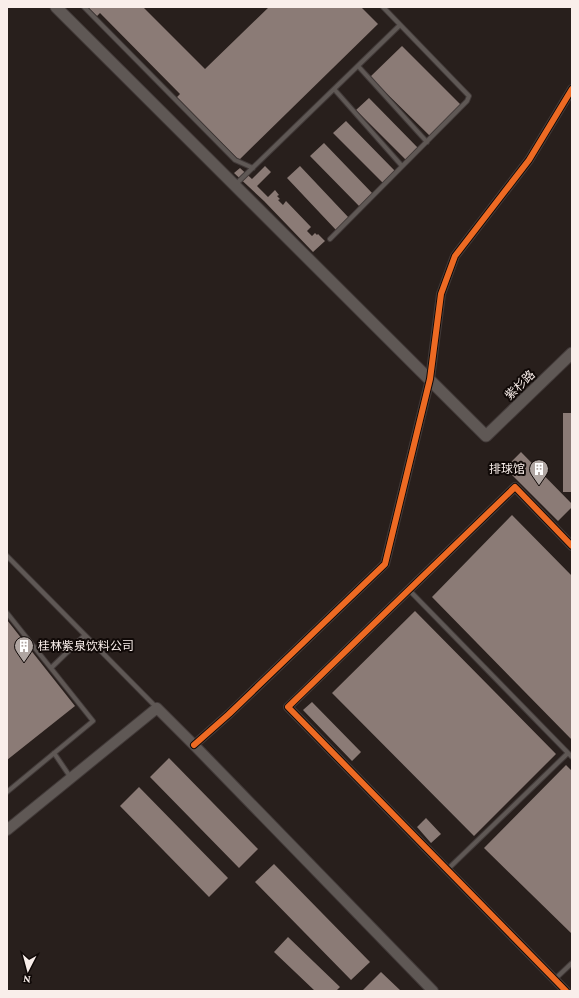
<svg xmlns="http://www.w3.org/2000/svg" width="579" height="998" viewBox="0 0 579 998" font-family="'Crimson Pro','Noto Sans SC',serif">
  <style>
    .building { fill: #8b7b76 }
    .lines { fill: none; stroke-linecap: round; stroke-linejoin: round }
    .service-casing { stroke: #423a39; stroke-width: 6 }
    .minor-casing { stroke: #423a39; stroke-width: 10 }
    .tertiary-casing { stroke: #423a39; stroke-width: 12 }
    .secondary-casing { stroke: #423a39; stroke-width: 13 }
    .service { stroke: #5f5855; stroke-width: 4 }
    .minor { stroke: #5f5855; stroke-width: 8 }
    .tertiary { stroke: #5f5855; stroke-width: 10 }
    .secondary { stroke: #5f5855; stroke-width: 11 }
    .cycleway-casing { stroke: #100907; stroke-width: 8 }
    .cycleway { stroke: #ed6a23; stroke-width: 6 }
    .labels { text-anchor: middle; stroke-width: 4; stroke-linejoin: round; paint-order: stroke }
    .street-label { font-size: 12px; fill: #f9eeea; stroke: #100907 }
    .poi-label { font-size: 12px; fill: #f9eeea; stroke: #100907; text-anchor: end }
  </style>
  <rect width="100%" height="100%" fill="#281f1c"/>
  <path class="building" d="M 88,7 L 143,7 L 205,69 L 269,7 L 361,7 L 378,24 L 239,160 L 177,97 L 180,94 L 100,13 L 97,16 Z
    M 402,46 L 461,105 L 430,136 L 370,77 Z
    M 369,98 L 418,148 L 406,160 L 356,110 Z
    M 346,121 L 395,171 L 383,183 L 333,133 Z
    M 324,143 L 373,194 L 360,207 L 310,156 Z
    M 265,166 L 271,172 L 257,186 L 268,197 L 275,190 L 279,195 L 277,196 L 280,199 L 278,200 L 283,205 L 286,201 L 311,227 L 307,231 L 312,236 L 315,233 L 317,235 L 318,234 L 325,241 L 313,252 L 264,201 L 234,173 L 240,168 L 252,179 Z
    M 300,166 L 349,218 L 336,230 L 287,178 Z
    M 563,413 L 572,413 L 572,492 L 563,492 Z
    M 521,452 L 572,504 L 572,507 L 558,521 L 505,468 Z
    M 512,515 L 572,576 L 572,740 L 432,597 Z
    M 415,611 L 556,754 L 474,836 L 332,693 Z
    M 7,620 L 75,706 L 7,760 Z
    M 312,702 L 361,752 L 352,761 L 303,710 Z
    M 169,758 L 258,849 L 239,868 L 150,777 Z
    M 566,765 L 572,771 L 572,934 L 484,848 Z
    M 139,787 L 228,878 L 209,897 L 120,806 Z
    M 426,818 L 441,834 L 431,843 L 417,827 Z
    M 274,864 L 370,962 L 351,980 L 255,882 Z
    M 288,937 L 340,987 L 336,991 L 315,991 L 274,952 Z
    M 381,972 L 401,991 L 362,991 Z"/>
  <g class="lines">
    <g class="service-casing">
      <path id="service" d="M 84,7 L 235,160 L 253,168
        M 358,66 L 427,142
        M 334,89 L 402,166
        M 235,185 L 400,25
        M 330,239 L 467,101 L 469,96 L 383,7
        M 7,556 L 157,708
        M 409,590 L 572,757
        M 7,613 L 93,721 L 7,792
        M 51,668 L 85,635
        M 54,753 L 71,778
        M 448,869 L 568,753
        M 555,979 L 572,963"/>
    </g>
    <g class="minor-casing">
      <path id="minor" d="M 194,745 L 229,714 L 385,564 L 430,379 L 441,294 L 455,256 L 529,160 L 572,89
        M 566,991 L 288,707 L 515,487 L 572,546"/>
    </g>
    <g class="tertiary-casing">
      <path id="tertiary" d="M 7,830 L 157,708 L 194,745 L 433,991"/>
    </g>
    <g class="secondary-casing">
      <path id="secondary" d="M 56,7 L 486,436 L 572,353"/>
    </g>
    <use href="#service" class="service"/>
    <use href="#minor" class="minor"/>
    <use href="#tertiary" class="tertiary"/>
    <use href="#secondary" class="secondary"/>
    <g class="cycleway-casing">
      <path id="cycleway" d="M 194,745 L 229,714 L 385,564 L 430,379 L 441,294 L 455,256 L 529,160 L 572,89
        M 566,991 L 288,707 L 515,487 L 572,546"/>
    </g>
    <use href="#cycleway" class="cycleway"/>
  </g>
  <defs>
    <g id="building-pin" transform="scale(1)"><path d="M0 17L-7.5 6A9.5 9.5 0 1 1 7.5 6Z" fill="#b0a6a2" stroke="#100907"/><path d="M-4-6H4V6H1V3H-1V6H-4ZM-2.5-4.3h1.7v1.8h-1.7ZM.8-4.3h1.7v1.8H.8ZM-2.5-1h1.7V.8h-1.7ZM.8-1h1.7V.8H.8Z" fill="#fff"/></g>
  </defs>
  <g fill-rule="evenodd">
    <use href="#building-pin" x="539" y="469"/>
    <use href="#building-pin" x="24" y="646"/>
  </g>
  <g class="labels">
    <g class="street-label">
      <text transform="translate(520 385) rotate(-44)" y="4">紫杉路</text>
    </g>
    <g class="poi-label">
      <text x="525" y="473">排球馆</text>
      <text x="38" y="650" text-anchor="start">桂林紫泉饮料公司</text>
    </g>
  </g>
  <rect width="579" height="998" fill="none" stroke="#f9eeea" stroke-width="16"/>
  <g transform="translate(28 970) rotate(186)" stroke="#100907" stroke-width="3" paint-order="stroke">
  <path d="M0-3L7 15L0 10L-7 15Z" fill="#f9eeea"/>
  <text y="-6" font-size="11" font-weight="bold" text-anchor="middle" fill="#f9eeea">N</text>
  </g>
</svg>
